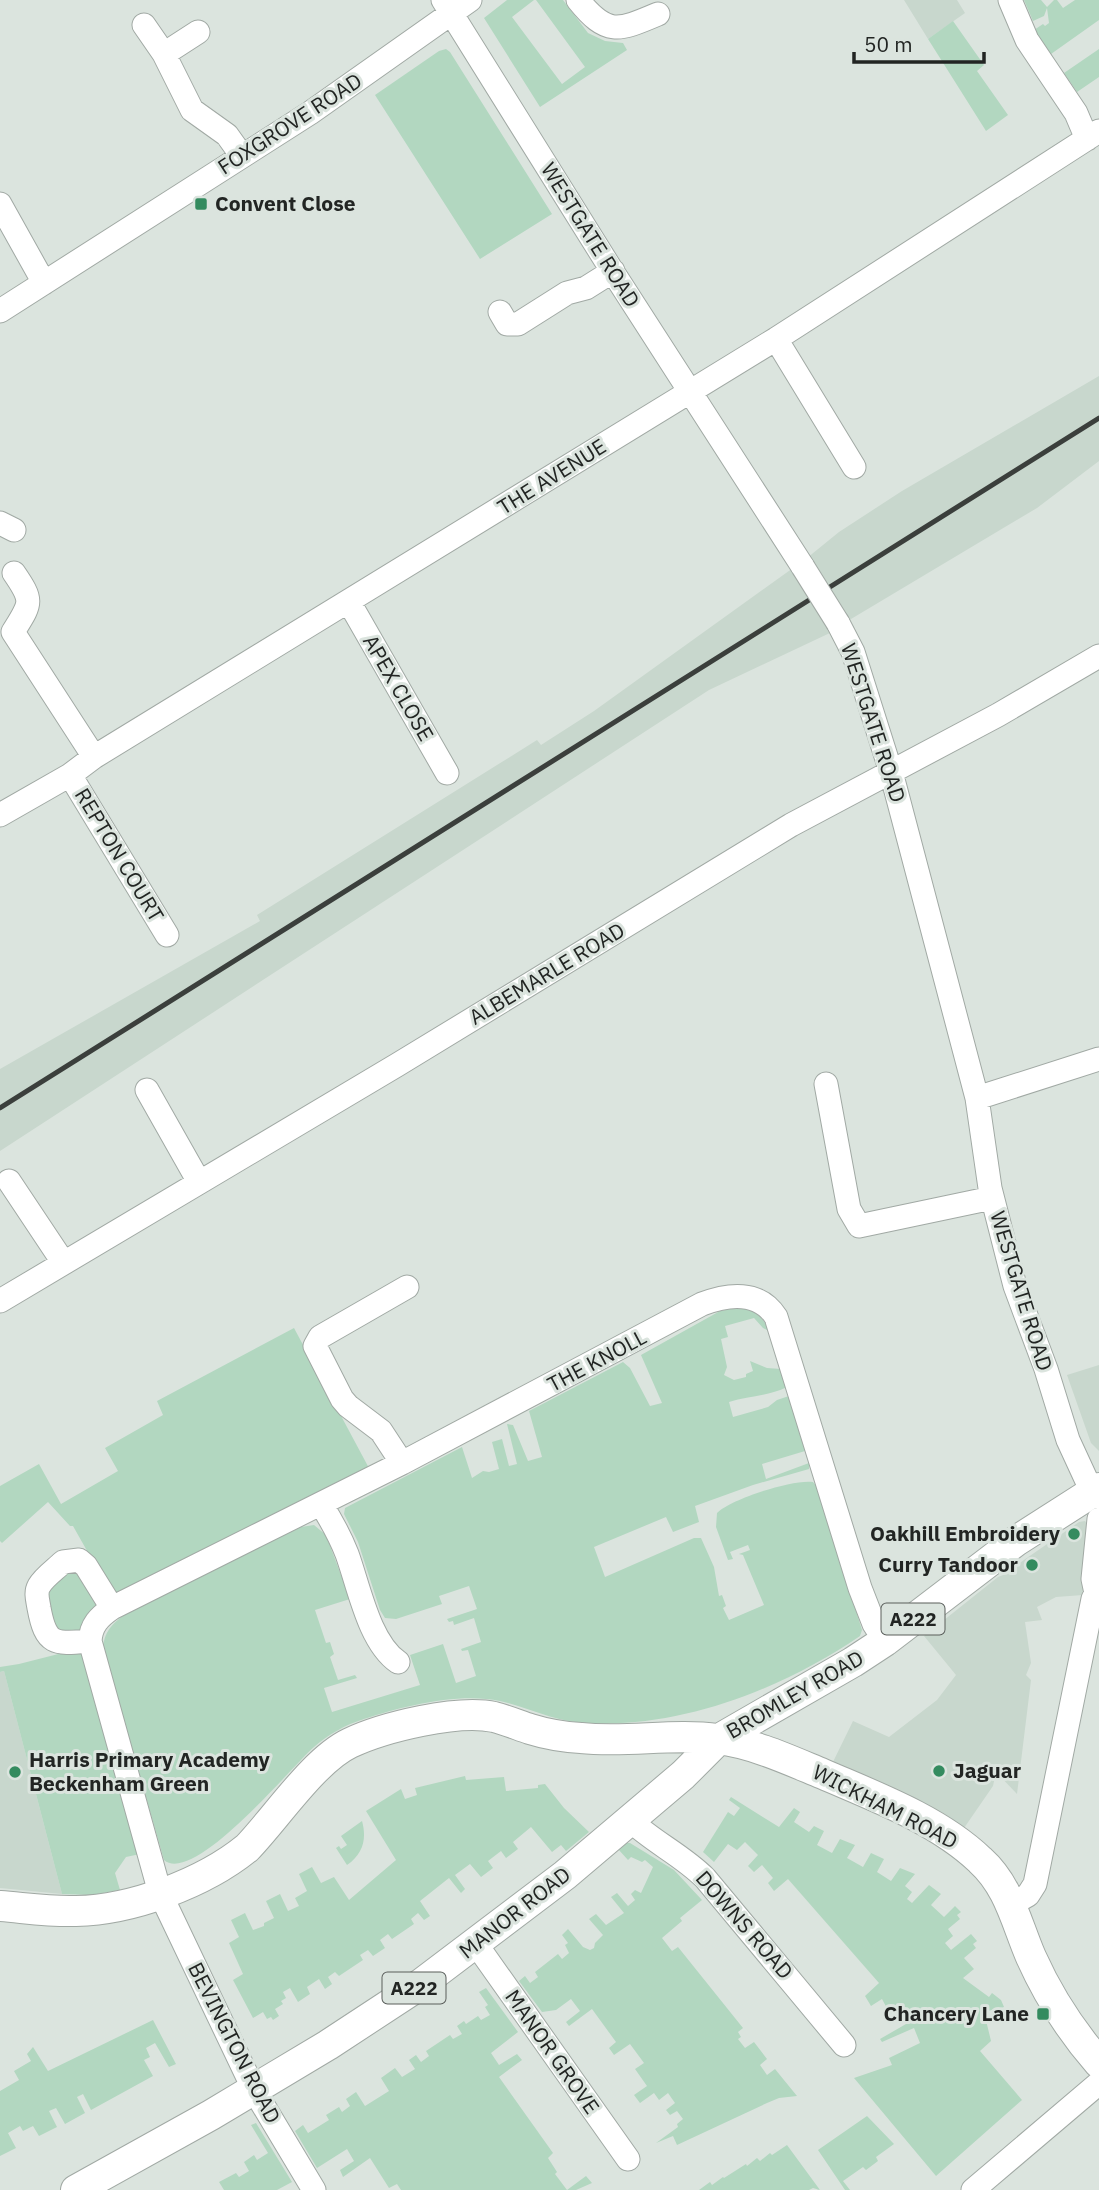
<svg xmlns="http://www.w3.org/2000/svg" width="1099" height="2190" viewBox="0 0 1099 2190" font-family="'IBM Plex Sans',sans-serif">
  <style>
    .built { fill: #c8d7cd }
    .green { fill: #b2d7c0 }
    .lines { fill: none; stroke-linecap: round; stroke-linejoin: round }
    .minor-casing { stroke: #a1a9a4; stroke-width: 25 }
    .major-casing { stroke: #a1a9a4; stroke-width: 32 }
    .minor { stroke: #fff; stroke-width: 23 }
    .major { stroke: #fff; stroke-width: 30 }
    .rail { stroke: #3b3f3c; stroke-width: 5 }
    .minor-bridge-casing { stroke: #a1a9a4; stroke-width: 25; stroke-linecap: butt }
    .minor-bridge { stroke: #fff; stroke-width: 23 }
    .poi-dot { fill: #348b5f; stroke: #dbe4de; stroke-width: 2.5 }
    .labels { text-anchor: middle; stroke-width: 6; stroke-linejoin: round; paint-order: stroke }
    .shield { fill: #dbe4de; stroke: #5a5e5b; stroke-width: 2 }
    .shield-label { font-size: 19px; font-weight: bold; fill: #222523 }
    .street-label { font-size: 21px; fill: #222523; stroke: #dbe4de }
    .poi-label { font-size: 21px; font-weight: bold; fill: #222523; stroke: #dbe4de; text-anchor: start }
  </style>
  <rect width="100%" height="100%" fill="#dbe4de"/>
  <path class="built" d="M 904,0 L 957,0 L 965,13 L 928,39 Z
    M 1099,376 L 1099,461 L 1037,508 L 846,622 L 807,558 L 839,532 L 902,491 Z
    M 793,568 L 832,632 L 709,690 L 0,1151 L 0,1069 L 260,921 L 257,915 L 537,740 L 541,745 L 594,711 Z
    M 1099,1365 L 1099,1451 L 1091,1443 L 1067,1375 Z
    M 1085,1521 L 1088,1525 L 1083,1595 L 1056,1597 L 1037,1607 L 1042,1620 L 1025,1622 L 1031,1663 L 1026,1675 L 1031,1680 L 1017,1794 L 996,1772 L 993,1786 L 962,1831 L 831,1766 L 853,1721 L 889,1737 L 937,1700 L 956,1675 L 924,1636 L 998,1577 L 1011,1572 L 1011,1569 L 1079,1522 Z
    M 4,1671 L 62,1894 L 0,1888 L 0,1672 Z"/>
  <path class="green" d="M 507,0 L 534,0 L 512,17 L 562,84 L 585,67 L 536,0 L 563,0 L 588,33 L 605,41 L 623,43 L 627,50 L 540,107 L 484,18 Z
    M 1024,0 L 1041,0 L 1047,7 L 1054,0 L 1057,0 L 1063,8 L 1075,0 L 1099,0 L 1099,20 L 1051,54 L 1034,30 L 1043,24 L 1045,26 L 1049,23 L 1047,8 L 1044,16 L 1033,21 Z
    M 953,21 L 984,65 L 977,71 L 1008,115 L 986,131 L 928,39 Z
    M 446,49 L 450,52 L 552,214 L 480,259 L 375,95 L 439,51 Z
    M 1099,49 L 1099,77 L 1077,92 L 1064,73 Z
    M 742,1307 C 756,1312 763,1316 769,1331 L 763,1328 L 754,1318 L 725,1326 L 728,1337 L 721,1339 L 727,1367 L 724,1375 L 734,1380 L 746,1377 L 746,1374 L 753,1371 L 750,1361 L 767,1368 L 781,1369 L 787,1387 C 769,1396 749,1396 729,1402 L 733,1417 L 768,1407 L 777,1400 L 789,1396 L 805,1451 L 762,1464 L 766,1479 L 809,1463 L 809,1469 L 753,1485 L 695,1506 L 699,1522 L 673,1532 L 666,1517 L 594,1547 L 605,1577 L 694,1538 L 701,1538 L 714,1567 L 719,1596 L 722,1595 L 726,1606 L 723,1608 L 729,1620 L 764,1605 L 743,1555 L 739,1554 L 750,1550 L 748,1545 L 730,1552 L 733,1559 L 728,1560 L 716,1527 L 717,1513 C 731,1499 793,1479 813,1482 L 818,1488 L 862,1630 L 860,1636 C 781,1690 673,1732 576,1722 C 549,1719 526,1707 500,1701 C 460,1692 402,1706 364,1719 C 345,1725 329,1734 314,1747 C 291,1767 194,1886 164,1860 L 103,1647 C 105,1629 115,1621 129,1612 L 256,1548 L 301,1527 L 314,1525 L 326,1535 L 350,1599 L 315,1610 L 326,1643 L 330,1642 L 334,1654 L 330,1657 L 338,1680 L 355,1675 L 357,1678 L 324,1688 L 332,1712 L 420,1685 L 410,1655 L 443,1644 L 456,1683 L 476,1676 L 468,1650 L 462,1651 L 461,1649 L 481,1642 L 474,1618 L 454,1625 L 453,1621 L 449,1622 L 447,1619 L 477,1609 L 469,1586 L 439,1596 L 442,1604 L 396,1619 L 385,1618 L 380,1610 L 358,1542 L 344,1514 L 345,1508 L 462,1447 L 472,1478 L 483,1471 L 489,1472 L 499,1469 L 492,1442 L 502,1439 L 509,1466 L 517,1464 L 507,1424 L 513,1425 L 528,1461 L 542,1457 L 529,1411 L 623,1362 L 630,1368 L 650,1406 L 662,1403 L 641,1355 L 720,1311 Z
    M 294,1328 L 370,1470 L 116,1593 L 108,1588 L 73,1526 L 70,1526 L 48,1502 L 2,1543 L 0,1541 L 0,1486 L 39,1464 L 61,1504 L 118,1471 L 105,1448 L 163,1415 L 157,1401 Z
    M 72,1566 L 100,1600 L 80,1631 L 66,1635 L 55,1629 L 47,1588 Z
    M 82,1648 L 140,1854 L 126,1857 L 115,1873 L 120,1890 L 92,1895 L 62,1894 L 4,1671 L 0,1672 L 0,1667 L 19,1664 Z
    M 465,1776 L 466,1780 L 504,1777 L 506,1791 L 538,1788 L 538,1785 L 545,1784 L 564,1808 L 589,1832 L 566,1851 L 561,1845 L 552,1852 L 531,1827 L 513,1842 L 518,1849 L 506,1858 L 501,1851 L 488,1861 L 493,1868 L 481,1877 L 470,1864 L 455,1875 L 465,1889 L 461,1893 L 449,1878 L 420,1901 L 430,1916 L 424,1920 L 418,1913 L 411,1919 L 414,1924 L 392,1939 L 388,1934 L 380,1940 L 385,1948 L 373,1956 L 368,1950 L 360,1955 L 363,1960 L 339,1976 L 335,1972 L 328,1977 L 332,1984 L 325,1989 L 319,1979 L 307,1987 L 310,1994 L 298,2002 L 290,1988 L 283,1992 L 286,1998 L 281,2001 L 283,2004 L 275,2009 L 279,2016 L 273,2020 L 271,2017 L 267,2019 L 263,2012 L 253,2018 L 233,1980 L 243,1974 L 229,1943 L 239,1937 L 231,1920 L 245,1913 L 253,1930 L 264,1926 L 264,1923 L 274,1918 L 266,1901 L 280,1894 L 288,1911 L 299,1906 L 295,1898 L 307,1891 L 299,1874 L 312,1867 L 321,1883 L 334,1877 L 349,1900 L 396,1860 L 366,1811 L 401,1789 L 405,1799 L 417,1795 L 415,1788 Z
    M 731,1797 L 779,1827 L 794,1808 L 800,1812 L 794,1822 L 809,1832 L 814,1826 L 824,1831 L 817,1845 L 832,1853 L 840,1839 L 855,1845 L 847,1858 L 863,1867 L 871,1853 L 884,1859 L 877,1872 L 891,1881 L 900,1868 L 915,1874 L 905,1886 L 912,1892 L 907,1899 L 912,1903 L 929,1885 L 941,1894 L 931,1905 L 944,1917 L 955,1906 L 961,1912 L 957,1915 L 960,1919 L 948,1929 L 953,1936 L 945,1943 L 951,1950 L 971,1934 L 977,1941 L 973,1944 L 976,1948 L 964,1958 L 974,1969 L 963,1978 L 989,1997 L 992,1993 L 1001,2000 L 1004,2007 L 984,2012 L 991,2041 L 980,2051 L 1022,2100 L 936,2176 L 854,2078 L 892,2065 L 889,2058 L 920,2043 L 914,2028 L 882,2042 L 880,2039 L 906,2024 L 898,2010 L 890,2014 L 882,1999 L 871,2006 L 865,1996 L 879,1983 L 788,1879 L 774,1891 L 768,1883 L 773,1878 L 762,1865 L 754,1872 L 748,1866 L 758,1855 L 745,1842 L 737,1850 L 728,1844 L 714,1862 L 703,1852 L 728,1812 L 734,1816 L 740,1808 L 729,1800 Z
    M 362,1821 C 367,1839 363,1854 347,1865 L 336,1848 L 339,1846 L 341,1849 L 347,1845 L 341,1836 Z
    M 626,1843 L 630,1843 L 674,1870 L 702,1900 L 680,1918 L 682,1921 L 662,1938 L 672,1951 L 678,1947 L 743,2028 L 738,2032 L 741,2037 L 738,2039 L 745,2048 L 754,2042 L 767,2059 L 760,2065 L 767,2075 L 775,2069 L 797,2096 L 779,2098 L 767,2103 L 677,2145 L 673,2136 L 656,2143 L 678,2127 L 677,2124 L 683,2119 L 677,2111 L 670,2115 L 666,2110 L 675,2103 L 668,2093 L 659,2100 L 654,2093 L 640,2103 L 634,2095 L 647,2086 L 635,2069 L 644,2063 L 630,2044 L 614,2055 L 609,2048 L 616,2042 L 592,2009 L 569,2026 L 566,2022 L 580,2011 L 571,1999 L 556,2010 L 542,2012 L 519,1981 L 525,1976 L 530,1983 L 538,1977 L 535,1972 L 558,1954 L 562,1959 L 569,1953 L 565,1945 L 568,1943 L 562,1935 L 568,1929 L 583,1947 L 590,1950 L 594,1948 L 595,1943 L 603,1935 L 589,1919 L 596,1914 L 606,1925 L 624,1913 L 611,1897 L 617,1893 L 628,1906 L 635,1900 L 631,1894 L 635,1890 L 641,1893 L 653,1867 L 645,1860 L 642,1862 L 631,1857 L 628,1860 L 618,1849 Z
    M 486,1988 L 518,2032 L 491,2053 L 499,2065 L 517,2054 L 522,2060 L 499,2077 L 553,2153 L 548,2158 L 557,2172 L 555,2174 L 567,2190 L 586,2176 L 592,2183 L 576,2190 L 401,2190 L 397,2184 L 389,2188 L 370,2158 L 343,2177 L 340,2170 L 354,2161 L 347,2149 L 317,2168 L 295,2131 L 303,2125 L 308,2133 L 329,2120 L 326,2115 L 339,2107 L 342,2112 L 350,2106 L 346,2099 L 356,2092 L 365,2106 L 389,2091 L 381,2078 L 395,2068 L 402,2077 L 415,2069 L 409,2060 L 416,2055 L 421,2062 L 429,2056 L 426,2051 L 450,2035 L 453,2039 L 462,2034 L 457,2026 L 464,2021 L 466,2024 L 478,2016 L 481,2020 L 490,2015 L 485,2007 L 488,2005 L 479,1992 Z
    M 153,2020 L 176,2064 L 169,2067 L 155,2043 L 146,2048 L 150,2057 L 144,2060 L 153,2076 L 91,2110 L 83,2094 L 77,2097 L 85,2113 L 65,2124 L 56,2108 L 49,2111 L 57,2127 L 39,2136 L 33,2126 L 23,2131 L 20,2126 L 8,2133 L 16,2148 L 0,2156 L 0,2091 L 19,2080 L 14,2071 L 31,2061 L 27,2054 L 33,2047 L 48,2071 Z
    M 867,2116 L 894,2144 L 876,2157 L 878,2161 L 866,2170 L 863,2167 L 843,2181 L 850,2190 L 845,2190 L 818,2150 Z
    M 256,2123 L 292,2182 L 277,2190 L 224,2190 L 219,2182 L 236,2173 L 239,2177 L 249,2171 L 244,2162 L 254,2155 L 257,2160 L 268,2153 L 251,2125 Z
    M 787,2145 L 820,2190 L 813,2188 L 809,2190 L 699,2190 L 710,2182 L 712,2185 L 723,2177 L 724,2178 L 746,2164 L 747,2166 L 757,2158 L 760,2161 L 770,2153 L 772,2155 Z"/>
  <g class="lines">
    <g class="minor-casing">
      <path id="minor" d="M 443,0 L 611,269 L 803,567
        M 578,0 C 607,36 618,31 658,14
        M 1010,0 L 1027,40 L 1076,113 L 1087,139
        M 144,25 L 164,54 L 192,110 L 227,135 L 242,156
        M 164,54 L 198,32
        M 0,204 L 44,283
        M 0,311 L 310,113 L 470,0
        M 500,312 L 507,324 L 518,324 L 567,293 L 586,288 L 613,271
        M 776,339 L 854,467
        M 0,523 L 14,530
        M 349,602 L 447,773
        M 838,623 L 853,652 L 891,772 L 977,1098 L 990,1188 L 1015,1286 L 1046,1369 L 1068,1440 L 1086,1479 L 1099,1497
        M 13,632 L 94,757
        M 13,632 C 31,603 34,602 14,573
        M 70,775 L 167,935
        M 0,815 L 70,775 L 94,757 L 776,339 L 1099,131
        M 826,1084 L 849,1209 L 859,1226 L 992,1198
        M 147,1090 L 199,1182
        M 977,1098 L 1099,1059
        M 9,1181 L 63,1262
        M 0,1301 L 397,1065 L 791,825 L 998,715 L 1099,656
        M 402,1463 L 381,1431 L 348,1406 L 342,1399 L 315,1346 L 320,1337 L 407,1287
        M 321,1504 C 331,1520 340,1536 347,1554 C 359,1587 369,1642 398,1662
        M 90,1641 C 55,1644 46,1646 39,1608 C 38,1601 35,1593 39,1586 C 44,1577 56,1569 63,1562 L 79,1560 L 86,1566 L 112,1608
        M 630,1820 C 653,1842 682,1855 705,1878 L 844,2045
        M 1012,1904 L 1028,1895 L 1035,1884 L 1093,1599 L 1096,1593 L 1093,1579 L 1099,1519
        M 476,1944 L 628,2159
        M 314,2190 L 254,2090 L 160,1893 L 90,1641 C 91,1625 99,1617 112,1608 L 402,1463 L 702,1304 C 728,1294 759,1290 776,1317 L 860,1588 L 874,1624 L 885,1641
        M 973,2190 L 1099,2083"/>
    </g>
    <g class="major-casing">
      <path id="major" d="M 0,1906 C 25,1908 51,1912 76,1911 C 132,1910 204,1883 247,1848 C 276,1818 314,1760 350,1743 C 384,1727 458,1709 494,1717 C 506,1720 518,1725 530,1729 C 546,1734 564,1737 581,1738 C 627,1743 673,1733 718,1739 C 755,1744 789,1760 823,1774 C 876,1797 938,1820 980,1860 C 1009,1886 1016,1922 1031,1957 C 1048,1995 1072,2032 1099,2063
        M 76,2190 L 211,2115 L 328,2045 L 421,1984 L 565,1875 L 683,1775 L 719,1739 L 853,1662 L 885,1641 L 1016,1541 L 1099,1488"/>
    </g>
    <use href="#minor" class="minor"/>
    <use href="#major" class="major"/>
    <path class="rail" d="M 0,1108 L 1099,418"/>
    <g class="minor-bridge-casing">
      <path id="minor-bridge" d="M 803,567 L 838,623"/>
    </g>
    <use href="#minor-bridge" class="minor-bridge"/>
  </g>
  <g class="poi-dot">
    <rect x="194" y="197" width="14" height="14" rx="3.5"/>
    <circle cx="1074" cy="1534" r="7"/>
    <circle cx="1032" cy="1565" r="7"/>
    <circle cx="939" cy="1771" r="7"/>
    <circle cx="15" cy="1772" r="7"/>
    <rect x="1036" y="2007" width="14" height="14" rx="3.5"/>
  </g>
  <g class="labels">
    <g class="shield">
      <rect x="881.5" y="1603.5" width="63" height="31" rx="5"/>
      <rect x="382.5" y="1972.5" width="63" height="31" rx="5"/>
    </g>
    <g class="shield-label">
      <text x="913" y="1626">A222</text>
      <text x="414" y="1995">A222</text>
    </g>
    <g class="street-label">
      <text transform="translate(290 124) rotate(-33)" y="7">FOXGROVE ROAD</text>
      <text transform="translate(590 235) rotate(58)" y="7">WESTGATE ROAD</text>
      <text transform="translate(552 477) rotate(-32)" y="7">THE AVENUE</text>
      <text transform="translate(398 688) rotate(60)" y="7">APEX CLOSE</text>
      <text transform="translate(873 723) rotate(72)" y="7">WESTGATE ROAD</text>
      <text transform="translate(119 855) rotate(59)" y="7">REPTON COURT</text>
      <text transform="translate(547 974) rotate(-31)" y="7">ALBEMARLE ROAD</text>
      <text transform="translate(1021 1291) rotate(73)" y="7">WESTGATE ROAD</text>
      <text transform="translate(597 1361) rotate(-28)" y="7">THE KNOLL</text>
      <text transform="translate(795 1695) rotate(-30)" y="7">BROMLEY ROAD</text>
      <text transform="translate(885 1807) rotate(27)" y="7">WICKHAM ROAD</text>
      <text transform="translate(515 1913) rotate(-38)" y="7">MANOR ROAD</text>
      <text transform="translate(744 1925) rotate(49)" y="7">DOWNS ROAD</text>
      <text transform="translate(234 2043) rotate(63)" y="7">BEVINGTON ROAD</text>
      <text transform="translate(552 2052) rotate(55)" y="7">MANOR GROVE</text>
    </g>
    <g class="poi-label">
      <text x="215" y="211">Convent Close</text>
      <text x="1060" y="1541" text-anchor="end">Oakhill Embroidery</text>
      <text x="1018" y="1572" text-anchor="end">Curry Tandoor</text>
      <text x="29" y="1767">Harris Primary Academy<tspan x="29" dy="24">Beckenham Green</tspan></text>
      <text x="953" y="1778">Jaguar</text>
      <text x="1029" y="2021" text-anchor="end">Chancery Lane</text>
    </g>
  </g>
  <path d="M854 52v10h130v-10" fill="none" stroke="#222523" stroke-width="3.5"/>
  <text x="864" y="52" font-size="21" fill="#222523" stroke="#dbe4de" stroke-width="5" paint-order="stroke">50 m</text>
</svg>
